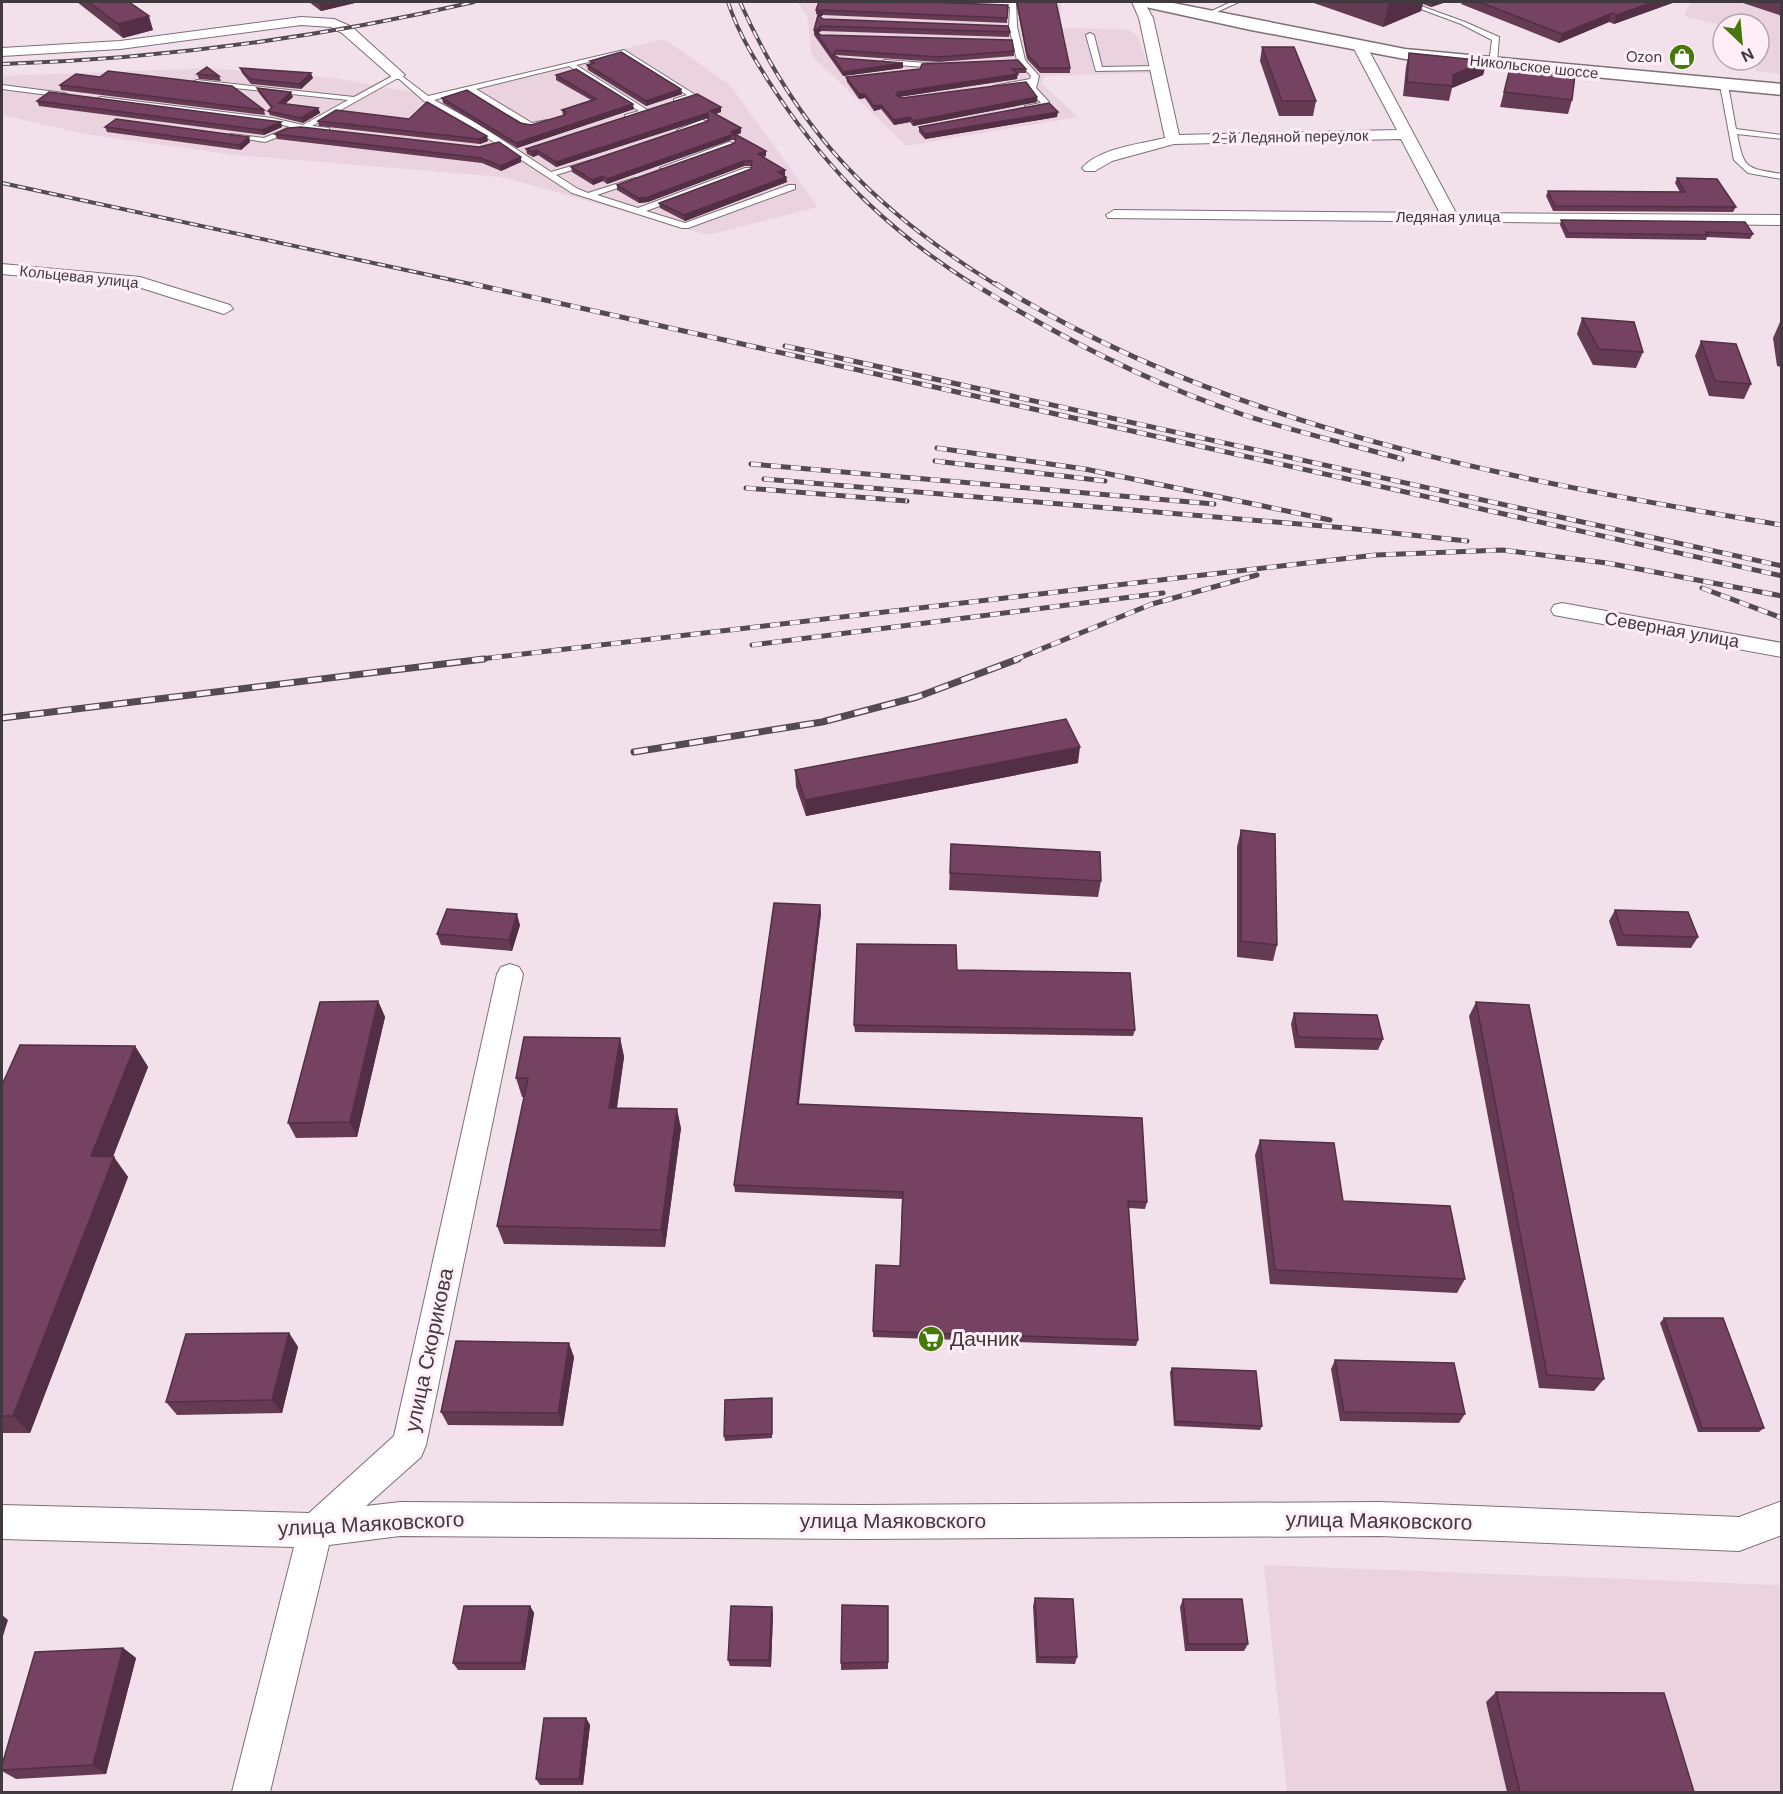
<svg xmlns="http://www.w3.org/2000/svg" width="1783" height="1794" viewBox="0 0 1783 1794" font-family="'DM Sans',sans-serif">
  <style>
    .built { fill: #ead2df }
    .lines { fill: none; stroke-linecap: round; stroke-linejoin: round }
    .lane-casing { stroke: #7e6f77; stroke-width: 2 }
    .street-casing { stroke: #7e6f77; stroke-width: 2 }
    .secondary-casing { stroke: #7e6f77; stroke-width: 3 }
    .lane { fill: #fff; fill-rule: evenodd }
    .street { fill: #fff; fill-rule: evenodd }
    .secondary { fill: #fff; fill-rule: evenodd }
    .rail-far2-casing { stroke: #534b50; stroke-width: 4 }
    .rail-far1-casing { stroke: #534b50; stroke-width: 5 }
    .rail-casing { stroke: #534b50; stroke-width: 7 }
    .rail-far2 { stroke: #ffeef7; stroke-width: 2; stroke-dasharray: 8; stroke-linecap: butt }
    .rail-far1 { stroke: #ffeef7; stroke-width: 4; stroke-dasharray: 10; stroke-linecap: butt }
    .rail { stroke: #ffeef7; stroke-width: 4.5; stroke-dasharray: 14; stroke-linecap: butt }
    .wall { fill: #653a53 }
    .shaded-wall { fill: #522f44 }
    .building { fill: #754361; stroke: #522f44; stroke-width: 1.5 }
    .labels { text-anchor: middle; stroke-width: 6; stroke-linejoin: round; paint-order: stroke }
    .far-poi-label { font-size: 15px; fill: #40393d; stroke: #ffeef7; text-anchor: end }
    .far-street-label { font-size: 15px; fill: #40393d; stroke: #ffeef7 }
    .street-label { font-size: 18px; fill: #40393d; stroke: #ffeef7 }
    .near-poi-label { font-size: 21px; fill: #40393d; stroke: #ffeef7; text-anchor: start }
    .near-street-label { font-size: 21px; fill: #40393d; stroke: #ffeef7 }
  </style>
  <rect width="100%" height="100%" fill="#f2e1ea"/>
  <path class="built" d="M 797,2 L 1061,2 L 1061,28 L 1127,29 L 1138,36 L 1150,73 L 1045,76 L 1041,83 L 1078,117 L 907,146 L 812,56 L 807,15 Z
    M 1695,2 L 1781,2 L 1781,74 L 1755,71 L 1766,37 L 1759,35 L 1759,24 L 1723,26 L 1684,16 L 1690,3 Z
    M 664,39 L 730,85 L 818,207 L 708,235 L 503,177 L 235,155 L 85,134 L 2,115 L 2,76 L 208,68 L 334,78 L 434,96 Z
    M 1264,1565 L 1781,1585 L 1781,1792 L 1287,1792 Z"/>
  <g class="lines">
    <g class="lane-casing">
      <path id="lane" d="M 922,2 L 1016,2 L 1017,27 L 1025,60 L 1039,76 L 1036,88 L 1049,102 L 1049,106 L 1025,110 L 1025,106 L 1041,103 L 1028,88 L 1029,84 L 997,88 L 993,86 L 1030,79 L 1031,76 L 1017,60 L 1009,27 L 1010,7 L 925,4 Z
        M 1231,2 L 1239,2 L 1208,16 L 1203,15 Z
        M 1402,2 L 1410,2 L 1465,22 L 1499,37 L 1497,63 L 1493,65 L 1489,63 L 1492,40 L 1461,24 Z
        M 1090,33 L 1094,35 L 1102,67 L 1157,66 L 1161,68 L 1157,70 L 1096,71 L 1086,35 Z
        M 624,50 L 697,96 L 674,103 L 674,99 L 687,95 L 623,54 L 576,65 L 649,111 L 628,119 L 625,119 L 625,115 L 639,111 L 569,66 L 476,89 L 532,123 L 547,120 L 551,122 L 531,128 L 468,91 L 434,100 L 475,122 L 551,172 L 592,160 L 592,164 L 556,175 L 578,189 L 588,193 L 635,178 L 635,182 L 597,195 L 638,208 L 745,168 L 751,168 L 751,172 L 646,211 L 685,223 L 789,185 L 795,185 L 795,189 L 688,228 L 682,228 L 572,193 L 469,126 L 424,101 L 398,78 L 312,126 L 329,128 L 329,132 L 293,128 L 293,131 L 265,142 L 227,136 L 231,134 L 264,138 L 290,127 L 272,122 L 101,101 L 97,99 L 101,97 L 272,118 L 303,125 L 348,100 L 197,84 L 193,82 L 197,80 L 354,97 L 398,73 L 428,96 Z
        M 885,60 L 941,64 L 945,66 L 941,68 L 882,64 L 881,62 Z
        M 1724,83 L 1728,85 L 1736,129 L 1782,135 L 1782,139 L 1737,134 C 1744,170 1746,168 1782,174 L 1782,179 L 1748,173 L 1734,160 L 1720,85 Z
        M 2,85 L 64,93 L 68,95 L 64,97 L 2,89 Z
        M 702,120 L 709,122 L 684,132 L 677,130 Z
        M 729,142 L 736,144 L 667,170 L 660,168 Z"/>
    </g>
    <g class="street-casing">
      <path id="street" d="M 1132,2 L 1144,2 L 1153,18 L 1179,135 L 1397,130 L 1353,47 L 1360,43 L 1367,47 L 1456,213 L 1782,215 L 1782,225 L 1108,218 L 1106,215 L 1114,210 L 1440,213 L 1401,139 L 1174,144 L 1112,161 L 1095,171 L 1085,171 L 1082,168 C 1099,148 1141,144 1165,138 L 1139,18 Z
        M 301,17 L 334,19 L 352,27 L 405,75 L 398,79 L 393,78 L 342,33 L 331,27 L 301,25 L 120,49 L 2,56 L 2,48 L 120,41 Z
        M 2,264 L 140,277 L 230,305 L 233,309 L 224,314 L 138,287 L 2,274 Z
        M 1562,603 L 1782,643 L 1782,657 L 1554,615 L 1551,610 L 1554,605 Z
        M 510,964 L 519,967 L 523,974 L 426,1445 L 421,1457 L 366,1506 L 400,1502 L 861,1505 L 1380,1502 L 1739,1517 L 1782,1501 L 1782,1535 L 1739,1551 L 1380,1536 L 861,1539 L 400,1536 L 329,1545 L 270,1792 L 232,1792 L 294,1547 L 2,1539 L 2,1505 L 309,1513 L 394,1436 L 497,974 L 501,967 Z"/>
    </g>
    <g class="secondary-casing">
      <path id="secondary" d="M 1139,2 L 1168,2 L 1405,49 L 1782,84 L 1782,95 L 1405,59 L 1251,30 L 1141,6 Z"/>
    </g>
    <use href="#lane" class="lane"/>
    <use href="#street" class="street"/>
    <use href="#secondary" class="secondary"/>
    <g class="rail-far2-casing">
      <path id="rail-far2" d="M 728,2 C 739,36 758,65 777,94 C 831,175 894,235 976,286
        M 740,2 C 798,133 877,212 998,286
        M 2,64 C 162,59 318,38 474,2
        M 2,183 L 480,286"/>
    </g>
    <g class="rail-far1-casing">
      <path id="rail-far1" d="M 473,284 L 1782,576
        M 974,284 C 1059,337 1149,383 1244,415 C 1296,432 1349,444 1402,459
        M 996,284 C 1232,430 1513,480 1782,525
        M 785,346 L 1782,566
        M 937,448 L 1085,469 L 1330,520
        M 935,461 L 1105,481
        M 751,464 L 1214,504
        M 764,479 L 1346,528 L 1467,541
        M 746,488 L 907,501
        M 1702,588 L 1782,618
        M 752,645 L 1163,593
        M 472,660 L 1376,555 L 1502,550 L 1607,563 L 1782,596
        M 1014,660 L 1152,604 L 1257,575"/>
    </g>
    <g class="rail-casing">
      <path id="rail" d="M 2,718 L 484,659
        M 634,752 L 822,722 L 917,697 L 1018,659"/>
    </g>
    <use href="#rail-far2" class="rail-far2"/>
    <use href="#rail-far1" class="rail-far1"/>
    <use href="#rail" class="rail"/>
  </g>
  <path class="wall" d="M 77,2 L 129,2 L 153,30 L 123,38 Z
    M 309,2 L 359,2 L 321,11 Z
    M 1016,2 L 1056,2 L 1070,68 L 1070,73 L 1040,73 L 1027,59 Z
    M 1311,2 L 1446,2 L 1431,7 L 1423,4 L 1421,11 L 1383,27 Z
    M 1462,2 L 1675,2 L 1614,24 L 1609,22 L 1559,43 L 1461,4 Z
    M 1740,2 L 1782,2 L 1782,16 Z
    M 1008,5 L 1007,23 L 823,15 L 820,17 L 823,19 L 1010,32 L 1009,37 L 821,31 L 818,33 L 821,35 L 1014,51 L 1014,56 L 939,62 L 836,55 L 835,56 L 839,58 L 903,63 L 903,68 L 843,76 L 814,35 L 814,30 L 818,14 L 816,14 L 816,10 Z
    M 1262,47 L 1316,101 L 1313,116 L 1279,116 L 1260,61 Z
    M 1409,53 L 1487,61 L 1483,75 L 1452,88 L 1449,101 L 1403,96 L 1406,67 Z
    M 590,61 L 681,89 L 682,94 L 646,106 L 588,70 L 587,65 L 591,64 Z
    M 240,68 L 313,78 L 301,89 L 251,84 L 242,73 Z
    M 1510,68 L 1572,100 L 1568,114 L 1500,107 Z
    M 920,69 L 1026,69 L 1026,73 L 1017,73 L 1017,79 L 899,97 L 902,98 L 1037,102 L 913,126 L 910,122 L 894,125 L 881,109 L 874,111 L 865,98 L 859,99 L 847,82 L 846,77 Z
    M 197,74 L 219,76 L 221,81 L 199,79 Z
    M 556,75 L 634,109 L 517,148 L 443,103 L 442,98 L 520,123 L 531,125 L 564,115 L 563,115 L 562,110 L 591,100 L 556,80 Z
    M 100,77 L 264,110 L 265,115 L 61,90 L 60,85 Z
    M 257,88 L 293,97 L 285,104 L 318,108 L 320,113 L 303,123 L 270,115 L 268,111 L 271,108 L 259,93 Z
    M 37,101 L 281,122 L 282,127 L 264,135 L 39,106 Z
    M 721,112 L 715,114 L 741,128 L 741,133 L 736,135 L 766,151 L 766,156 L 763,157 L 785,175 L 783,175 L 786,177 L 787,182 L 685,221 L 660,208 L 659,203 L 751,169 L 752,166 L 744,166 L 648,202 L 639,203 L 617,190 L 617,185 L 735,143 L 736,140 L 731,140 L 607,184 L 603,181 L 593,185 L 572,172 L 571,167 L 708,121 L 708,118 L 556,167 L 538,155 L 533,157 L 527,154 L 526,149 Z
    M 1057,117 L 925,139 L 919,132 L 919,127 Z
    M 409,119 L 488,141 L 480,144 L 319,126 L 318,121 Z
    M 105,127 L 249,137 L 250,142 L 241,150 L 107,132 Z
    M 275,134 L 521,157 L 521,162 L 501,171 L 482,163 L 277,139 Z
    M 1677,178 L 1736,207 L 1733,212 L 1553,211 L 1546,196 L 1548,191 L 1680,192 L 1675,183 Z
    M 1561,220 L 1753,234 L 1750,239 L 1707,237 L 1706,240 L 1566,238 L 1560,225 Z
    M 1582,318 L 1643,352 L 1636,368 L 1593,365 L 1577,334 Z
    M 1780,322 L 1782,322 L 1782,367 L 1777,366 L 1773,338 Z
    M 1701,341 L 1751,384 L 1744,399 L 1709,396 L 1695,356 Z
    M 1078,763 L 806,816 L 796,787 L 795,770 Z
    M 1241,830 L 1277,945 L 1273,961 L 1237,957 L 1237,847 Z
    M 951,844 L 1101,881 L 1098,897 L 949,890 Z
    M 820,905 L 821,913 L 798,1104 L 1147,1202 L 1145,1209 L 1129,1208 L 1138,1340 L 1136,1346 L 873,1337 L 873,1331 L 900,1266 L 902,1199 L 735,1192 L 734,1185 Z
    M 1615,910 L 1698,937 L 1691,948 L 1617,946 L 1609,921 Z
    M 520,925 L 512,951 L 441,945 L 437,934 Z
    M 957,970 L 1135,1030 L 1133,1036 L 855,1032 L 854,1025 Z
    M 378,1001 L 385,1017 L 357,1137 L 296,1138 L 288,1123 Z
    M 1476,1002 L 1604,1379 L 1594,1391 L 1539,1388 L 1469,1016 Z
    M 1294,1013 L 1383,1039 L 1378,1050 L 1295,1048 L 1291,1024 Z
    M 620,1038 L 624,1057 L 617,1108 L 681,1128 L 665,1247 L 504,1244 L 497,1226 L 524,1097 L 522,1097 L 516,1078 Z
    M 135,1046 L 148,1067 L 113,1157 L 128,1177 L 30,1433 L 2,1433 L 2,1085 Z
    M 1260,1140 L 1343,1201 L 1465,1279 L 1457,1293 L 1270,1284 L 1255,1155 Z
    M 1664,1318 L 1764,1428 L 1759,1432 L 1698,1432 L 1660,1323 Z
    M 289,1333 L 298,1347 L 282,1413 L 177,1415 L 166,1402 Z
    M 574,1357 L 563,1426 L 448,1425 L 441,1412 Z
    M 1335,1360 L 1465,1414 L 1459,1423 L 1340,1421 L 1331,1369 Z
    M 1172,1368 L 1262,1426 L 1260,1430 L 1174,1426 L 1170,1372 Z
    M 772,1398 L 772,1438 L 725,1441 L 724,1436 Z
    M 1035,1598 L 1077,1657 L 1075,1664 L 1036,1663 L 1033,1606 Z
    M 1183,1599 L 1248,1644 L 1244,1651 L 1185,1651 L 1180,1607 Z
    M 530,1606 L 534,1613 L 525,1670 L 458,1670 L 453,1663 Z
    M 888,1606 L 888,1669 L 841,1670 L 841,1663 Z
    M 773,1614 L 771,1667 L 730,1666 L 728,1660 Z
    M 123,1648 L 136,1658 L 106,1774 L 16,1779 L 2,1771 L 2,1765 Z
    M 1496,1692 L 1694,1792 L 1507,1792 L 1486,1702 Z
    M 586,1718 L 590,1725 L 583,1785 L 540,1785 L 536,1779 Z"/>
  <path class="shaded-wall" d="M 319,2 L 359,2 L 321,11 Z
    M 1389,2 L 1423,2 L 1421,11 L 1383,27 Z
    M 1433,2 L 1446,2 L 1431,7 Z
    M 1653,2 L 1675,2 L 1614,24 L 1617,15 Z
    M 823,10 L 823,15 L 818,18 L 818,13 Z
    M 1612,13 L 1609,22 L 1559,43 L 1562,34 Z
    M 149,16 L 153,30 L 123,38 L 118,24 Z
    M 821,26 L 821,31 L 817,34 L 815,31 Z
    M 1487,61 L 1483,75 L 1452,88 L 1453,75 Z
    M 903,63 L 903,68 L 843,76 L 843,72 Z
    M 311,73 L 313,78 L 301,89 L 299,84 Z
    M 1018,74 L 1017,79 L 898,97 L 896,95 L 898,92 Z
    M 681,89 L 682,94 L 646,106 L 646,101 Z
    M 291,92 L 293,97 L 280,108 L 279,103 Z
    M 859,94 L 865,94 L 865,98 L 859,99 Z
    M 1037,97 L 1037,102 L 913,126 L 913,121 Z
    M 633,104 L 634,109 L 517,148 L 516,143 Z
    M 881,105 L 881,109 L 874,111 L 874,106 Z
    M 721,107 L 721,112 L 710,116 L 710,111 Z
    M 318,108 L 320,113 L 303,123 L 301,118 Z
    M 1058,112 L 1057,117 L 925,139 L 925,134 Z
    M 708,113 L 708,118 L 556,167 L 556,162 Z
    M 910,117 L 910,122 L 894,125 L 894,120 Z
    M 281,122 L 282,127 L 264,135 L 262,130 Z
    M 741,128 L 741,133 L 735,135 L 731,135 L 731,140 L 607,184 L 607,179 Z
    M 487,136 L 488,141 L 480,144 L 479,139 Z
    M 249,137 L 250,142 L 241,150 L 239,145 Z
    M 537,150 L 538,155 L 533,157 L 532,152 Z
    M 766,151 L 766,156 L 758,159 L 758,154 Z
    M 521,157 L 521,162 L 501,171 L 500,166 Z
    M 744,161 L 744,166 L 648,202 L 639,203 L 638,198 Z
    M 785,170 L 785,175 L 778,177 L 778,172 Z
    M 603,176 L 603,181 L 593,185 L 592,180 Z
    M 786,177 L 787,182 L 685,221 L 684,215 Z
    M 1080,747 L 1078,763 L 806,816 L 805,800 Z
    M 820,905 L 821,913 L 798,1112 L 797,1104 Z
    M 517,914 L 520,925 L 512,951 L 509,940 Z
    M 378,1001 L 385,1017 L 357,1137 L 350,1122 Z
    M 620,1038 L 624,1057 L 614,1127 L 609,1108 Z
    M 135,1046 L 148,1067 L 105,1176 L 91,1156 Z
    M 677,1109 L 681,1128 L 665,1247 L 661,1230 Z
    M 114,1157 L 128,1177 L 30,1433 L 13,1416 Z
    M 289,1333 L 298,1347 L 282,1413 L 272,1400 Z
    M 569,1343 L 574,1357 L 563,1426 L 558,1413 Z
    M 530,1606 L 534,1613 L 525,1670 L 521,1663 Z
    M 772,1607 L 773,1614 L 771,1667 L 769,1660 Z
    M 2,1615 L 8,1620 L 2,1639 Z
    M 123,1648 L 136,1658 L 106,1774 L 93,1765 Z
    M 586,1718 L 590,1725 L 583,1785 L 579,1779 Z"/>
  <path class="building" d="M 89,2 L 129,2 L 149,16 L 118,24 Z
    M 819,2 L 925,2 L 1008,5 L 1007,18 L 823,10 L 818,13 L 819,10 L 816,10 Z
    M 1017,2 L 1056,2 L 1070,68 L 1040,68 L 1027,54 Z
    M 1479,2 L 1653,2 L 1617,15 L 1612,13 L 1562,34 Z
    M 818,15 L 823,19 L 1008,26 L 1010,32 L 821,26 L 815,31 L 821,35 L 1012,40 L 1014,51 L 939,57 L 836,50 L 833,55 L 839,58 L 903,63 L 843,72 L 814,30 Z
    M 1262,47 L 1294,47 L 1316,101 L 1282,101 Z
    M 621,52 L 681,89 L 646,101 L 587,65 L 594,63 L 590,61 Z
    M 1409,53 L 1487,61 L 1453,75 L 1453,86 L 1407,82 Z
    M 1018,60 L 1026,69 L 1012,69 L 1018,74 L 898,92 L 896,95 L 902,98 L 1026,82 L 1037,97 L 913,121 L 910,117 L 894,120 L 881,105 L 874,106 L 865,94 L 859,94 L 846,77 L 920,69 L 922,64 Z
    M 207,67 L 219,76 L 197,74 Z
    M 240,68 L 311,73 L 299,84 L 250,79 Z
    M 1510,68 L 1575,75 L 1572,100 L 1504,92 Z
    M 576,69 L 633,104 L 516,143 L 442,98 L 467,90 L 520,123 L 531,125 L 565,115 L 566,112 L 562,110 L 596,99 L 556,75 Z
    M 108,71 L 232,86 L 264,110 L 60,85 L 76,74 L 100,77 Z
    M 257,88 L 291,92 L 279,103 L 318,108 L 301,118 L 268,111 L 272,107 Z
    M 49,92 L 281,122 L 262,130 L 37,101 Z
    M 697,94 L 721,107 L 710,111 L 741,128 L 731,132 L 766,151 L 758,154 L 785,170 L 778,172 L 786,177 L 684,215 L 659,203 L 751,169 L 752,161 L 744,161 L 648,197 L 638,198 L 617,185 L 735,143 L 736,135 L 731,135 L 607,179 L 603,176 L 592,180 L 571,167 L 708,121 L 708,113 L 556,162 L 537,150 L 532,152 L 526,149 Z
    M 427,102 L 487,136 L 479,139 L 318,121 L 336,110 L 409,119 Z
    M 1049,103 L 1058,112 L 925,134 L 919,127 Z
    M 116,119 L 249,137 L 239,145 L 105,127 Z
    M 301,127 L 479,147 L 499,142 L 521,157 L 500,166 L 481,158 L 275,134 L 288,128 Z
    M 1677,178 L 1717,179 L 1736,207 L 1555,206 L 1548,191 L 1685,192 Z
    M 1561,220 L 1745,222 L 1753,234 L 1706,232 L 1708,235 L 1568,233 Z
    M 1582,318 L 1634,322 L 1643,352 L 1599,349 Z
    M 1701,341 L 1736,344 L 1751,384 L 1715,381 Z
    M 1066,719 L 1080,747 L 805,800 L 795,770 Z
    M 1241,830 L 1275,834 L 1277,945 L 1241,941 Z
    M 951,844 L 1100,852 L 1101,881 L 950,873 Z
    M 774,903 L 820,905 L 797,1104 L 1142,1118 L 1147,1202 L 1128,1201 L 1138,1340 L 873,1331 L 876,1265 L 900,1266 L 903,1192 L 734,1185 Z
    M 447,909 L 517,914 L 509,940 L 437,934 Z
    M 1615,910 L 1688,912 L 1698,937 L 1623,935 Z
    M 857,944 L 956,945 L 957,970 L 1130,973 L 1135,1030 L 854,1025 Z
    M 378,1001 L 350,1122 L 288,1123 L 320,1002 Z
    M 1476,1002 L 1529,1005 L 1604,1379 L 1547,1375 Z
    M 1294,1013 L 1377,1015 L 1383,1039 L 1298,1037 Z
    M 524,1037 L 620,1038 L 609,1108 L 677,1109 L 661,1230 L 497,1226 L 528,1078 L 516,1078 Z
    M 20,1045 L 135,1046 L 91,1156 L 114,1157 L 13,1416 L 2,1416 L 2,1085 Z
    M 1260,1140 L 1334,1143 L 1343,1201 L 1450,1206 L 1465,1279 L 1275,1270 Z
    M 1664,1318 L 1723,1318 L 1764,1428 L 1702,1428 Z
    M 289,1333 L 272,1400 L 166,1402 L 186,1334 Z
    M 456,1341 L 569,1343 L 558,1413 L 441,1412 Z
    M 1335,1360 L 1454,1363 L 1465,1414 L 1344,1412 Z
    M 1172,1368 L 1256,1371 L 1262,1426 L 1175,1421 Z
    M 772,1398 L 772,1434 L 724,1436 L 725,1400 Z
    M 1035,1598 L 1073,1599 L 1077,1657 L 1038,1657 Z
    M 1183,1599 L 1242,1599 L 1248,1644 L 1188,1644 Z
    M 842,1605 L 888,1606 L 888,1662 L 841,1663 Z
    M 464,1606 L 530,1606 L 521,1663 L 453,1663 Z
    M 731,1606 L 772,1607 L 769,1660 L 728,1660 Z
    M 123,1648 L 93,1765 L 2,1770 L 2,1765 L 35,1652 Z
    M 1496,1692 L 1664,1693 L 1694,1792 L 1520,1792 Z
    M 544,1718 L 586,1718 L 579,1779 L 536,1779 Z"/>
  <defs>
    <g id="shop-disc" transform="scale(1.35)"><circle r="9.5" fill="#457a0b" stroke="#ffeef7"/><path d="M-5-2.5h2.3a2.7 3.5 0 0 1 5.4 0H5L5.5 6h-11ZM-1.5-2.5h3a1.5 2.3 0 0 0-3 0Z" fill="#fff"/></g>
    <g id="supermarket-disc" transform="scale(1.35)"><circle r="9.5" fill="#457a0b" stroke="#ffeef7"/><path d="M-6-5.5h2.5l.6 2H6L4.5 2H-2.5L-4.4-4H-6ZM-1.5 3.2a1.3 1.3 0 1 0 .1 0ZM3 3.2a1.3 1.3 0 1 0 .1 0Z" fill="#fff"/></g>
  </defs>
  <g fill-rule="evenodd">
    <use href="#shop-disc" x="1682" y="57"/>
    <use href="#supermarket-disc" x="931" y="1339"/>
  </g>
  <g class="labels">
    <g class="far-poi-label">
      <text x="1662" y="62">Ozon</text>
    </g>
    <g class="far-street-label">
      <text transform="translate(1534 67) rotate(6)" y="5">Никольское шоссе</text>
      <text transform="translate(1290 137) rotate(-1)" y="5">2-й Ледяной переулок</text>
      <text x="1448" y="222">Ледяная улица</text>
      <text transform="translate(79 277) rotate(6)" y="5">Кольцевая улица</text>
    </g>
    <g class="street-label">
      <text transform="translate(1672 630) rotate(10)" y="6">Северная улица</text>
    </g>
    <g class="near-poi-label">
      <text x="950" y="1346">Дачник</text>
    </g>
    <g class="near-street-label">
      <text transform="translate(429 1350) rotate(-78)" y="7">улица Скорикова</text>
      <text x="893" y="1528">улица Маяковского</text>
      <text transform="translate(1379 1521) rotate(1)" y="7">улица Маяковского</text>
      <text transform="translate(371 1524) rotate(-3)" y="7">улица Маяковского</text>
    </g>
  </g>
  <rect width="1783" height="1794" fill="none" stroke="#40393d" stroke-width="6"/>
  <g transform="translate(1741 42) rotate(154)"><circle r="28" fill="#ffeef7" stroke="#b3a6ad" stroke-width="1.5"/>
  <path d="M0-4.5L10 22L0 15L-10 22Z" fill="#457a0b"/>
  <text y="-9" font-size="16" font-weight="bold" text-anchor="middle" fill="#40393d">N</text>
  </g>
</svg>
